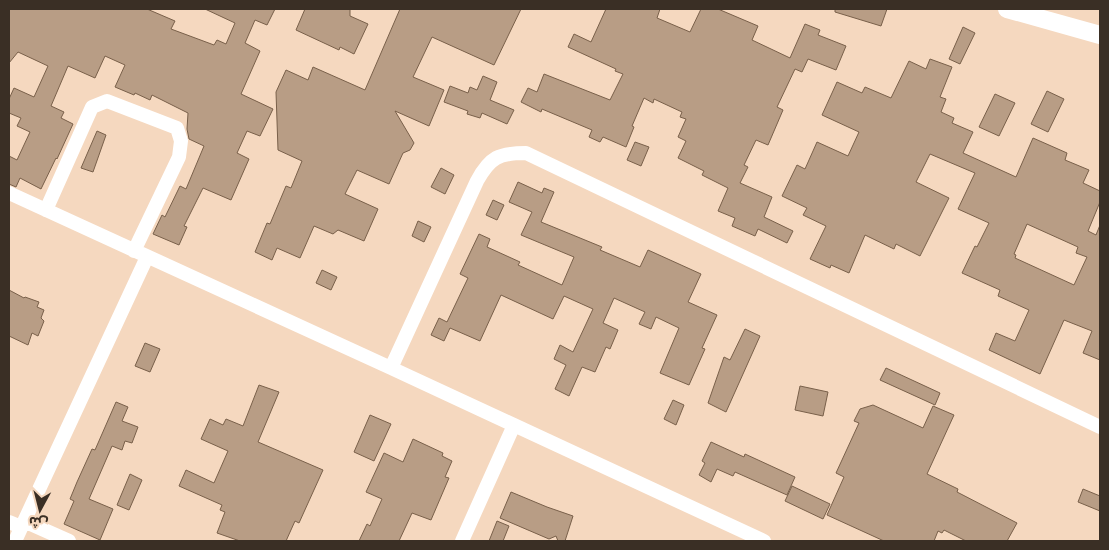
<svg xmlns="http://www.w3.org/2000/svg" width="1109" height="550" viewBox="0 0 1109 550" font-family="'Asap Condensed','Noto Sans Arabic',sans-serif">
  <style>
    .building { fill: #b89d85; stroke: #79604a; fill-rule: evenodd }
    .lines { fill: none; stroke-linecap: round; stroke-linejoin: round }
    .minor { stroke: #fff; stroke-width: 14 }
    .tertiary { stroke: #fff; stroke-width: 18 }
  </style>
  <rect width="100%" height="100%" fill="#f5d8bf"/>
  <path class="building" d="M 9,9 L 147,9 L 175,21 L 171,29 L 214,45 L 217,40 L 226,44 L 235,23 L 205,9 L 275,9 L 267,25 L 255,20 L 245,43 L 260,51 L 241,94 L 273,109 L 260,136 L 247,131 L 237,153 L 249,159 L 231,200 L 203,188 L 184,226 L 187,227 L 179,245 L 153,234 L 162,215 L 165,217 L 180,186 L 186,189 L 204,146 L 189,139 L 187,129 L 188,113 L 152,95 L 150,100 L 135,93 L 134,95 L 115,87 L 125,65 L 105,56 L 95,78 L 68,66 L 51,106 L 64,112 L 61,118 L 73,124 L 57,159 L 56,158 L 41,189 L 20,178 L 16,187 L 9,184 L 9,156 L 17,160 L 30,132 L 17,126 L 21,118 L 9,113 L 9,99 L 14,88 L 34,97 L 48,66 L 18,52 L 9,63 Z
    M 305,9 L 350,9 L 350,16 L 368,24 L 354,54 L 340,47 L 339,50 L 296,30 Z
    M 400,9 L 521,9 L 494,65 L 432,37 L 413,77 L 444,90 L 429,126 L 395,111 L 414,143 L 410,150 L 403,153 L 389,184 L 357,170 L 345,194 L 378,209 L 364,241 L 338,230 L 333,234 L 314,226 L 300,258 L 277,248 L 272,260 L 255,252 L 267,223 L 270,224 L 286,186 L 291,188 L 302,161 L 278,150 L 276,92 L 286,70 L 308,80 L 313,67 L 365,90 Z
    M 606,9 L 660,9 L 657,18 L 690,32 L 701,9 L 718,9 L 758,26 L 752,40 L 790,58 L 805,24 L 820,30 L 818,35 L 846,46 L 836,70 L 808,59 L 802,72 L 795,69 L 777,107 L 783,110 L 768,145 L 756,140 L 744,165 L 748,167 L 740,183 L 772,197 L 764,217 L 793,231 L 787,243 L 758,229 L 755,236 L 732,226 L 735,218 L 718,211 L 728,188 L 702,175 L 704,171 L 678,158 L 686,141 L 678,137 L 686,119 L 680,117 L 682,112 L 654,99 L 653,103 L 644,98 L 632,126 L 634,127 L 626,147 L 603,137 L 600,142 L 589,137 L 592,130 L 542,109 L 541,112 L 521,102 L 528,88 L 537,92 L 544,74 L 610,100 L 623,74 L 615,71 L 616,69 L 568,47 L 574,34 L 591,42 Z
    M 835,9 L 887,9 L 881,26 L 835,12 Z
    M 963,27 L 975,33 L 960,64 L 949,59 Z
    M 930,59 L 952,67 L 940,97 L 946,99 L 941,112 L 954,118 L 952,123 L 973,132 L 963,153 L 1016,177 L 1033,138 L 1067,153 L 1065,160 L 1089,170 L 1083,183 L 1100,191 L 1100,202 L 1088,231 L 1096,235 L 1100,225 L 1100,360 L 1083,353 L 1092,331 L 1064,320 L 1040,374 L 989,350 L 996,333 L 1015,341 L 1029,310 L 998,296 L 1000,290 L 962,273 L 975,246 L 977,247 L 989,223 L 958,209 L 975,173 L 930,154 L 916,182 L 949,198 L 920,256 L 896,244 L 894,249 L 865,235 L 849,273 L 831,265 L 830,268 L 810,259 L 826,226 L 803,215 L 807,208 L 782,196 L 797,165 L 805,169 L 817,142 L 848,156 L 859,132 L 822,115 L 837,82 L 862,93 L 865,87 L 891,98 L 909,61 L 926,69 ZM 1027,224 L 1078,247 L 1076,253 L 1087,257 L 1074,285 L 1015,258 L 1016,255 L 1014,254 Z
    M 483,76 L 497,82 L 490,100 L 514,110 L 507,124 L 482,113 L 480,118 L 467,114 L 468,111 L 444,102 L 450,86 L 468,93 L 470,87 L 477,90 Z
    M 1047,91 L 1064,99 L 1048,132 L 1031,124 Z
    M 995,94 L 1015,103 L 999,136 L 979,127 Z
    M 97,131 L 106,135 L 93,172 L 81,168 Z
    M 635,142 L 649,147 L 641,166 L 627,160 Z
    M 441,168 L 454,175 L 445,194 L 431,187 Z
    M 518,182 L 542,193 L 544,188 L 554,192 L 541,222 L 602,247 L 600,250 L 640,267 L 648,250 L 701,274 L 688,302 L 717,315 L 702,348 L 705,349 L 689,385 L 660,373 L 679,328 L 656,317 L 651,329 L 639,324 L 645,312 L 614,298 L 603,323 L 618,330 L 610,349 L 606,347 L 595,372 L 582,367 L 569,396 L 555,389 L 566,365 L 554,359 L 560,345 L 573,352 L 593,309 L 564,296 L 553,319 L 501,295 L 480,341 L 450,328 L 444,341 L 431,335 L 439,318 L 447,322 L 468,278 L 460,274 L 479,234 L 490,239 L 487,247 L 520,262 L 518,265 L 562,285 L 574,257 L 521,235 L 532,212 L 509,202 Z
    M 493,200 L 504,205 L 497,220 L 486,215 Z
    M 418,221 L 431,227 L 424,242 L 412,236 Z
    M 322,270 L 337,277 L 331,290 L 316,283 Z
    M 9,290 L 24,298 L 25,297 L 39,302 L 37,307 L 44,310 L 41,318 L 44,321 L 38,336 L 32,333 L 28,345 L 9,336 Z
    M 745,329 L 760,336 L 726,412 L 708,403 L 724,357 L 730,360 Z
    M 145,343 L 160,349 L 150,372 L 135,366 Z
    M 886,368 L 940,393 L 935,405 L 880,380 Z
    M 259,385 L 279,392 L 258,442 L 323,470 L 299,523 L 295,521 L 286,541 L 240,541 L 217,533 L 225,512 L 220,510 L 222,505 L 179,486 L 186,470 L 214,483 L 228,451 L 201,439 L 210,419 L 223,425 L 226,419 L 243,426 Z
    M 800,386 L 828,392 L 823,416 L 795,410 Z
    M 673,400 L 684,405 L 676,425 L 664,419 Z
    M 116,402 L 128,407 L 122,421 L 138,427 L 132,443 L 125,441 L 122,450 L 112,446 L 89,499 L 113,509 L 100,540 L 64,524 L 74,501 L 70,499 L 77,482 L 92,449 L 95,450 Z
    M 873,405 L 923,428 L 933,406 L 954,415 L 927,474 L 958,489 L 957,492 L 1017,523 L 1007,541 L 966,541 L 944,530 L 942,533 L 938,531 L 934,541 L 884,541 L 827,515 L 844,477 L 836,473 L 859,423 L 854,421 L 860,409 Z
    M 370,415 L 391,424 L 374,461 L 354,452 Z
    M 413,439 L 443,453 L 442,456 L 452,461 L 445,477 L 449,478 L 431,520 L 412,513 L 399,541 L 359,541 L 367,524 L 370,526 L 382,499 L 366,492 L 384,453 L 403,462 Z
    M 711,442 L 744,457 L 745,454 L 795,477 L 787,495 L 735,472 L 733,476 L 717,469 L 711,482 L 699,475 L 705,463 L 702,461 Z
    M 130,474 L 142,480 L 129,510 L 117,505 Z
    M 792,486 L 830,504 L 823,519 L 785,501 Z
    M 1083,489 L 1100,496 L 1100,511 L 1078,502 Z
    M 511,492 L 547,507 L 573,516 L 565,541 L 558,541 L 556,536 L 549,539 L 500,518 Z
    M 497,521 L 509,526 L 503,541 L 489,541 Z"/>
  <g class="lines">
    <path class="minor" d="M 9,193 L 391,368 L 764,541
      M 46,210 L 92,107 L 107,101 L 177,128 L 181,141 L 179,157 L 134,251
      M 391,368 L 477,181 C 490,157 499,153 526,153 L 1100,427
      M 24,521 L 69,541
      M 9,522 L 21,527
      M 15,541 L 147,257
      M 462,541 L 514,425"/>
    <path class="tertiary" d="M 1007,9 L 1100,35"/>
  </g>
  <rect width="1109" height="550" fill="none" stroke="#3a2f25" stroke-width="20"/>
  <g transform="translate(40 510) rotate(187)" stroke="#f5d8bf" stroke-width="4" paint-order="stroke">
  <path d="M0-4L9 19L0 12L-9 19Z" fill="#3a2f25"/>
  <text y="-8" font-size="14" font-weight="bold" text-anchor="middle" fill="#3a2f25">ش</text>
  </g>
</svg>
